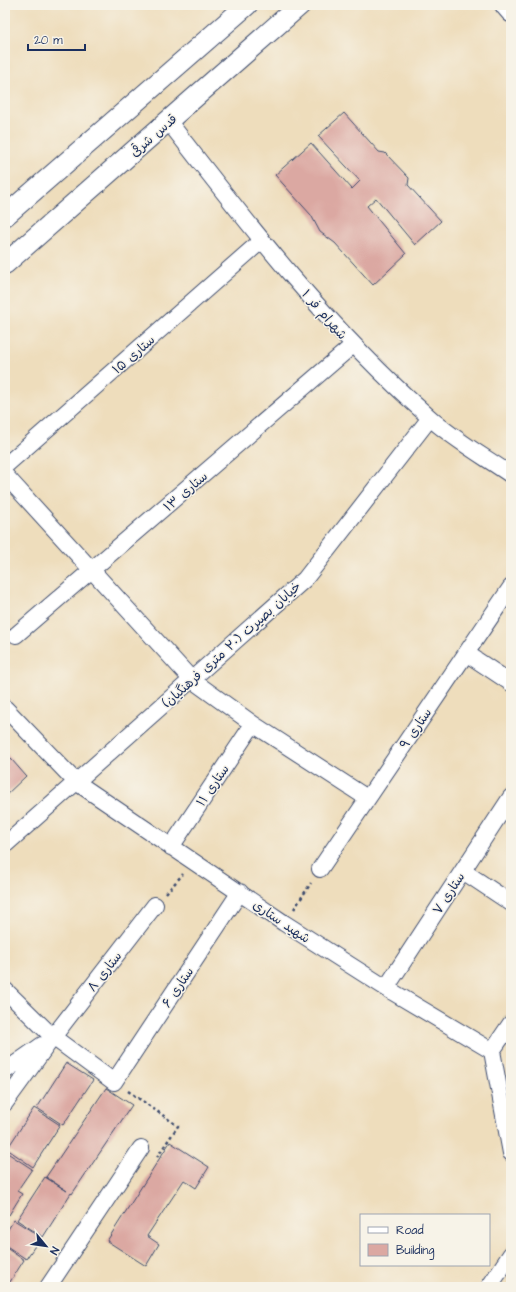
<svg xmlns="http://www.w3.org/2000/svg" width="516" height="1292" viewBox="0 0 516 1292" font-family="'Architects Daughter','Playpen Sans Arabic',sans-serif">
  <style>
    .building { fill: #dba8a2 }
    .lines { fill: none; stroke-linecap: round; stroke-linejoin: round }
    .minor-casing { stroke: #3b496c; stroke-width: 18 }
    .tertiary-casing { stroke: #3b496c; stroke-width: 22 }
    .path { stroke: #3b496c; stroke-width: 2.5; stroke-dasharray: 3 3; stroke-linecap: butt }
    .minor { stroke: #fff; stroke-width: 16 }
    .tertiary { stroke: #fff; stroke-width: 20 }
    .labels { text-anchor: middle; stroke-width: 3; stroke-linejoin: round; paint-order: stroke }
    .street-label { font-size: 13px; fill: #1b2f5e; stroke: #f7f3e8 }
  </style>
  <rect width="100%" height="100%" fill="#f7f3e8"/>
  <filter id="ink" filterUnits="userSpaceOnUse"><feTurbulence type="fractalNoise" baseFrequency=".025" numOctaves="2"/><feDisplacementMap in="SourceGraphic" scale="8" xChannelSelector="R" yChannelSelector="G"/><feConvolveMatrix kernelMatrix="1 2 1 2 8 2 1 2 1" color-interpolation-filters="sRGB"/></filter>
  <filter id="wash" filterUnits="userSpaceOnUse"><feTurbulence type="fractalNoise" baseFrequency=".012" numOctaves="4" result="noise"/><feDisplacementMap in="SourceGraphic" scale="16" xChannelSelector="R" yChannelSelector="G"/><feGaussianBlur stdDeviation="0.9" result="paint"/><feColorMatrix in="noise" values="0 0 0 0 0 0 0 0 0 0 0 0 0 0 0 0 0 1.4 0 .05"/><feComposite in="paint" operator="in"/></filter>
  <g filter="url(#wash)">
    <rect width="100%" height="100%" fill="#eeddbc"/>
    <g id="blocks">
      <path class="building" d="M 344,113 L 379,152 L 385,153 L 409,178 L 408,185 L 441,221 L 415,245 L 376,198 L 367,206 L 406,254 L 373,285 L 335,243 L 320,232 L 311,215 L 275,175 L 311,143 L 352,189 L 360,181 L 318,136 Z
        M 5,752 L 26,776 L 5,796 Z
        M 66,1063 L 93,1080 L 63,1125 L 37,1108 Z
        M 106,1088 L 132,1105 L 72,1194 L 71,1193 L 43,1237 L 17,1220 L 45,1177 L 67,1191 L 46,1177 Z
        M 34,1108 L 60,1125 L 33,1167 L 7,1149 Z
        M 170,1142 L 209,1167 L 196,1188 L 184,1180 L 147,1236 L 159,1244 L 146,1266 L 107,1241 Z
        M 6,1152 L 32,1169 L 17,1191 L 22,1194 L 9,1215 L 5,1213 Z
        M 14,1220 L 41,1237 L 26,1259 L 5,1245 L 5,1234 Z
        M 5,1247 L 24,1260 L 10,1282 L 5,1279 Z"/>
    </g>
  </g>
  <g filter="url(#ink)">
    <use href="#blocks" fill-opacity="0" stroke="#3b496c" stroke-width="1"/>
    <g class="lines">
      <g class="minor-casing">
        <path id="minor" d="M 169,122 C 249,226 330,330 429,417 C 453,439 485,457 511,475
          M 5,466 L 261,241
          M 5,475 L 192,680 L 253,724 L 367,798
          M 16,635 L 353,345
          M 466,653 L 511,683
          M 5,708 L 76,782 L 284,923 L 386,988 L 492,1051 L 511,1153
          M 5,845 L 305,579 L 430,418
          M 171,847 L 253,724
          M 320,869 L 511,587
          M 463,871 L 511,903
          M 386,988 L 511,797
          M 5,990 L 53,1037 L 114,1082 L 240,892
          M 492,1051 L 511,1023
          M 5,1071 L 42,1045
          M 5,1103 L 53,1037 L 155,905
          M 48,1287 L 141,1148
          M 489,1287 L 511,1254"/>
      </g>
      <g class="tertiary-casing">
        <path id="tertiary" d="M 505,5 L 511,12
          M 5,216 L 247,5
          M 5,264 L 300,5"/>
      </g>
      <path class="path" d="M 166,893 L 183,874
        M 294,909 L 311,883
        M 128,1091 L 178,1126 L 157,1157"/>
      <use href="#minor" class="minor"/>
      <use href="#tertiary" class="tertiary"/>
    </g>
  </g>
  <g class="labels">
    <g class="street-label">
      <text transform="translate(153 135) rotate(-41)" y="5">قدس شرقی</text>
      <text transform="translate(325 314) rotate(49)" y="5">شهرام فر ۱</text>
      <text transform="translate(133 354) rotate(-41)" y="5">ستاری ۱۵</text>
      <text transform="translate(185 491) rotate(-41)" y="5">ستاری ۱۳</text>
      <text transform="translate(231 644) rotate(-42)" y="5">خیابان بصیرت (۲۰ متری فرهنگیان)</text>
      <text transform="translate(415 728) rotate(-56)" y="5">ستاری ۹</text>
      <text transform="translate(212 785) rotate(-56)" y="5">ستاری ۱۱</text>
      <text transform="translate(448 893) rotate(-57)" y="5">ستاری ۷</text>
      <text transform="translate(282 921) rotate(34)" y="5">شهید ستاری</text>
      <text transform="translate(104 971) rotate(-52)" y="5">ستاری ۸</text>
      <text transform="translate(177 987) rotate(-56)" y="5">ستاری ۶</text>
    </g>
  </g>
  <rect width="516" height="1292" fill="none" stroke="#f7f3e8" stroke-width="20"/>
  <rect x="360" y="1214" width="130" height="52" fill="#f7f3e8" stroke="#9fa5b1"/>
  <rect x="368" y="1227" width="20" height="6" fill="#ffffff" stroke="#9fa5b1"/>
  <text x="396" y="1234" font-size="12" fill="#1b2f5e">Road</text>
  <rect x="368" y="1244" width="20" height="12" fill="#dba8a2" stroke="#9fa5b1"/>
  <text x="396" y="1254" font-size="12" fill="#1b2f5e">Building</text>
  <g transform="translate(46 1246) rotate(119)" stroke="#f7f3e8" stroke-width="3" paint-order="stroke">
  <path d="M0-3L7 15L0 10L-7 15Z" fill="#1b2f5e"/>
  <text y="-6" font-size="11" font-weight="bold" text-anchor="middle" fill="#1b2f5e">N</text>
  </g>
  <path d="M28 44v6h57v-6" fill="none" stroke="#1b2f5e" stroke-width="2"/>
  <text x="34" y="44" font-size="12" fill="#1b2f5e" stroke="#f7f3e8" stroke-width="3" paint-order="stroke">20 m</text>
</svg>
